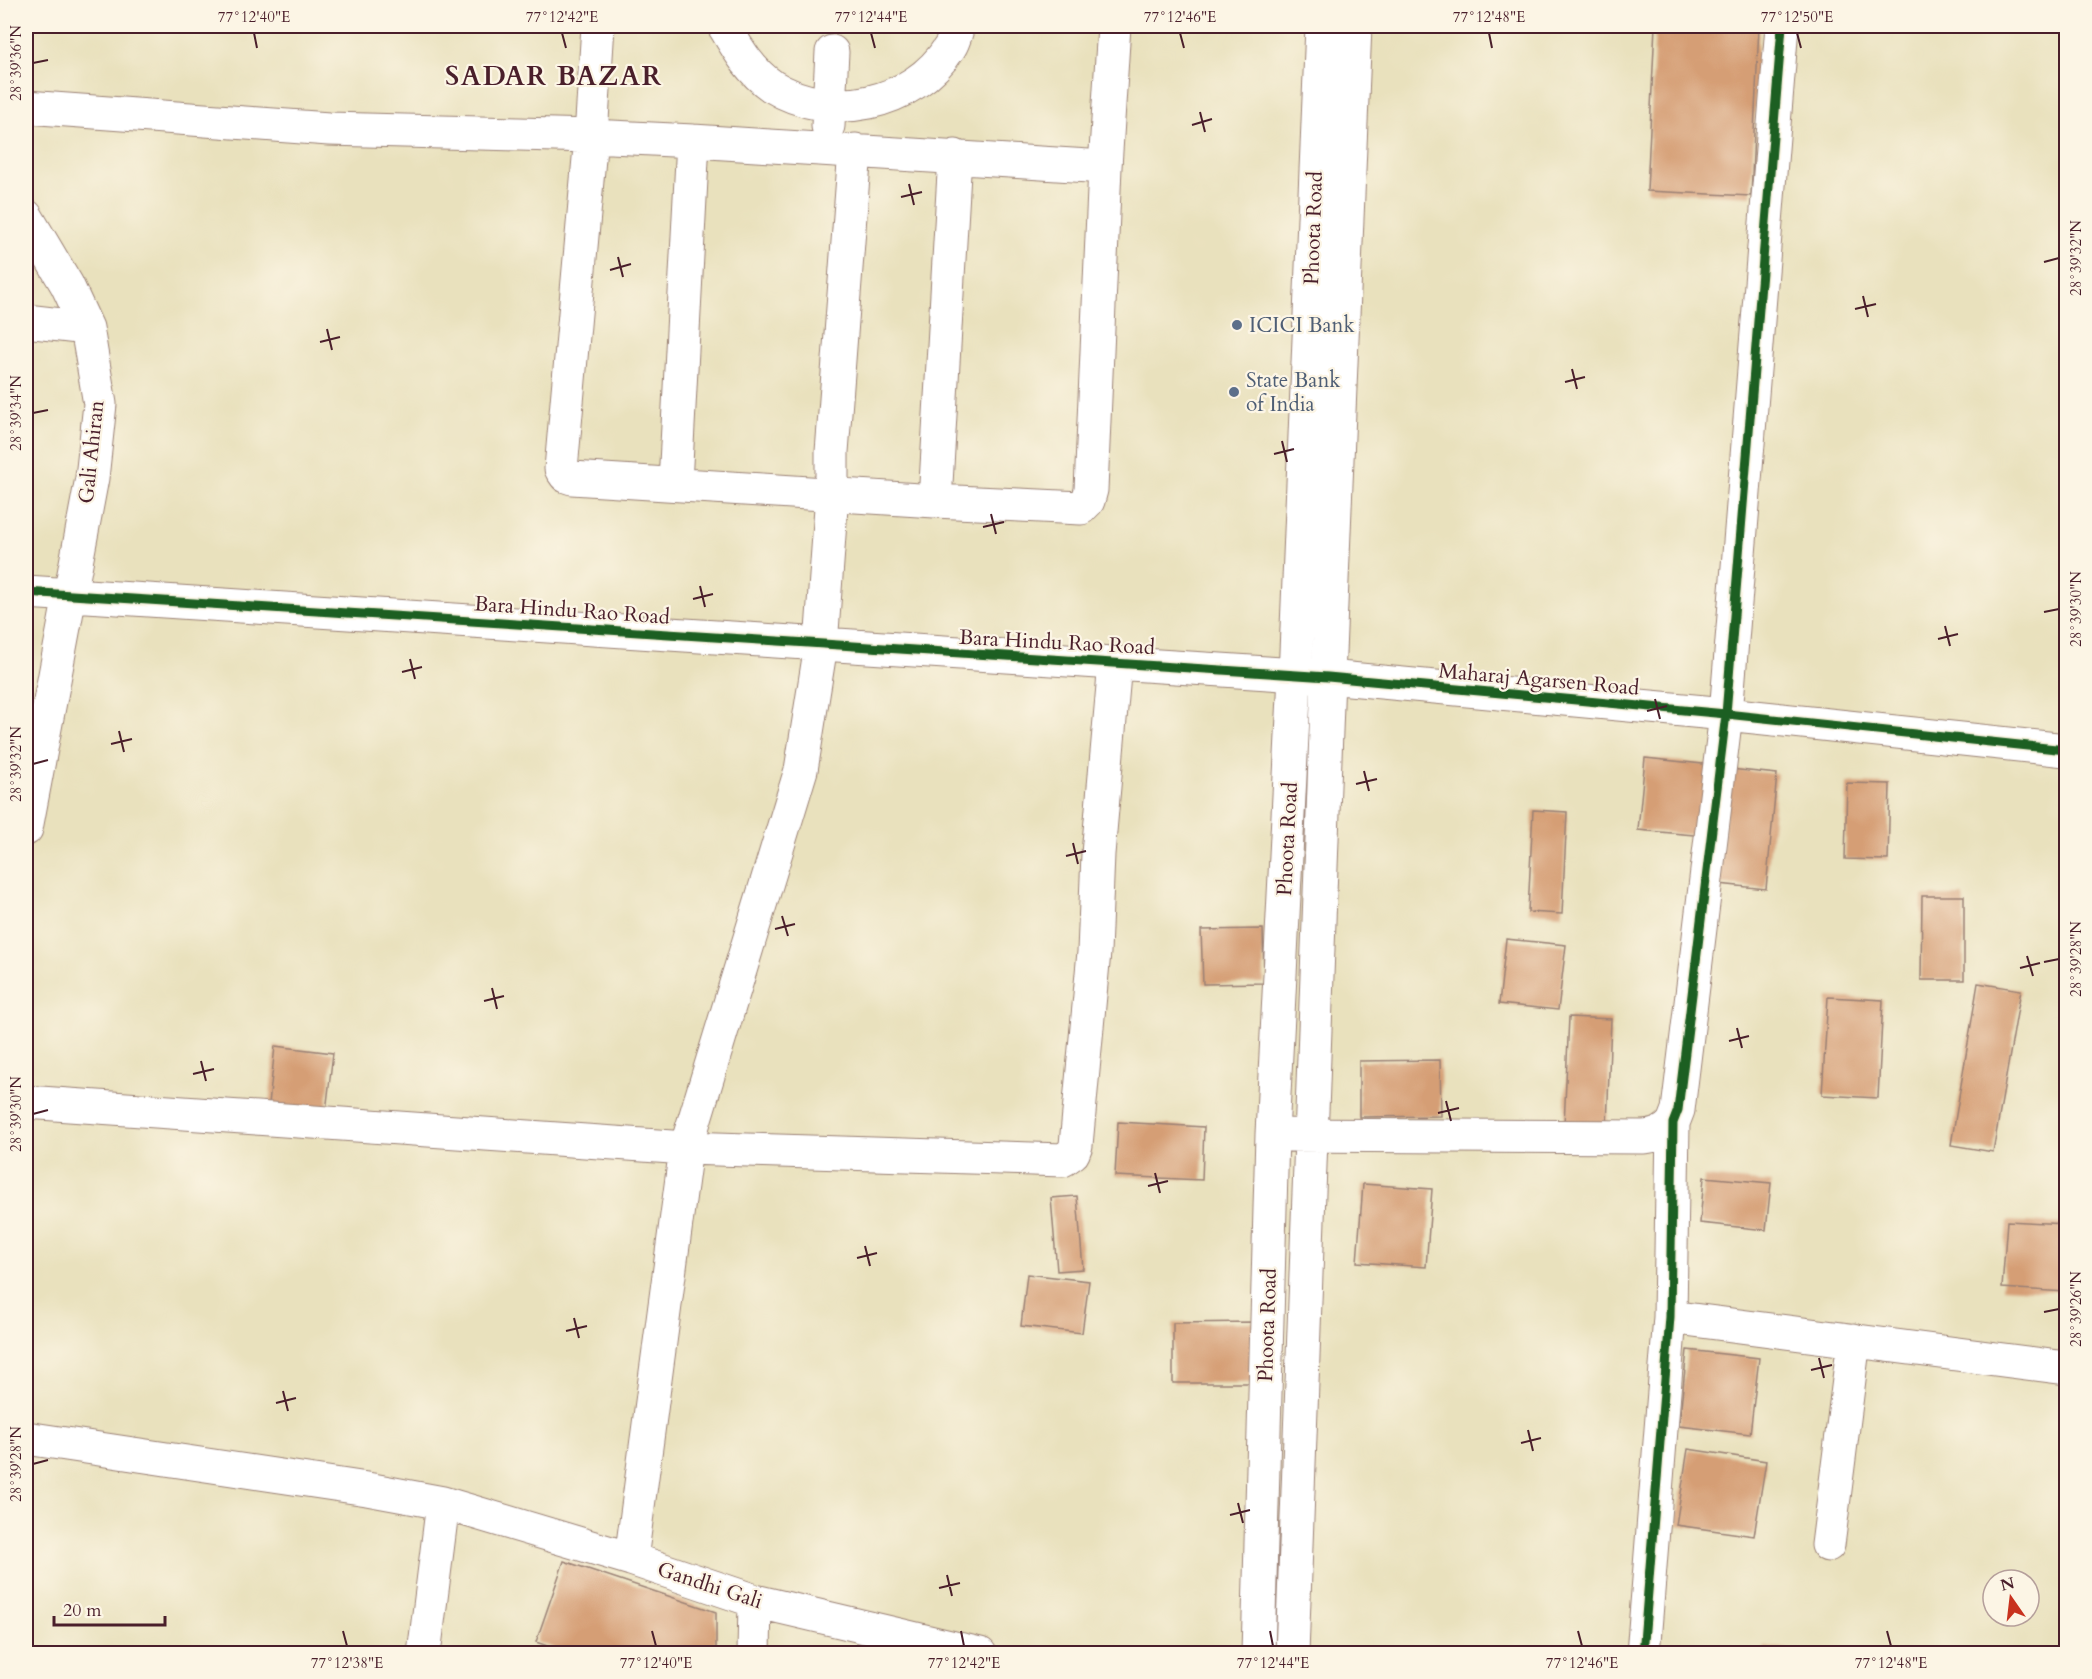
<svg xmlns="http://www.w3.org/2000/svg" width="2092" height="1679" viewBox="0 0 2092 1679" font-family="Cardo,serif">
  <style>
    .building { fill: #d59e74 }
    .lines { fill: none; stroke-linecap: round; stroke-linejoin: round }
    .minor-casing { stroke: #9a8074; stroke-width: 35 }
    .minor { stroke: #fff; stroke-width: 33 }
    .cycleway-casing { stroke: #fcf5e5; stroke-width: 13 }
    .cycleway { stroke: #1b5e20; stroke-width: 9 }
    .ticks { fill: none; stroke: #4a1f2b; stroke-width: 2 }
    .service-dot { fill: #5c6f8a; stroke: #fcf5e5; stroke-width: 2 }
    .labels { text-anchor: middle; stroke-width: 4.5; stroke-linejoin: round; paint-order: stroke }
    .street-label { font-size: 21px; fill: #4a1f2b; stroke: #fcf5e5 }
    .service-label { font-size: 21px; fill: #4e5e75; stroke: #fcf5e5; text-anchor: start }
    .district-label { font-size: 27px; font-weight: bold; letter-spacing: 1.5px; fill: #4a1f2b; stroke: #fcf5e5 }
    .neatline { fill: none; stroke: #4a1f2b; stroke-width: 2 }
    .ticks-label { font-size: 15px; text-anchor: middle; fill: #4a1f2b }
  </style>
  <rect width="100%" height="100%" fill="#fcf5e5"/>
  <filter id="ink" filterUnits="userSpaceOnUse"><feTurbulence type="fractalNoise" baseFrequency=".0167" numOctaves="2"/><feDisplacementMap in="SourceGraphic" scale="12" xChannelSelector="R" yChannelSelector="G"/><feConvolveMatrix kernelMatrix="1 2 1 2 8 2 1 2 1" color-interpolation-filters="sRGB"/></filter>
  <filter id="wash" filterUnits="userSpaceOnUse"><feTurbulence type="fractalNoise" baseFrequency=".008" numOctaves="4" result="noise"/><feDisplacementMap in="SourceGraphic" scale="24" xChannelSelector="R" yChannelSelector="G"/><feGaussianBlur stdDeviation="1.35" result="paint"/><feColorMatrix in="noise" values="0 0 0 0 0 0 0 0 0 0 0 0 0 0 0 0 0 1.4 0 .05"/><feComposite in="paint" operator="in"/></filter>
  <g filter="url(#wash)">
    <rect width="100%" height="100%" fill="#e9e1bd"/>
    <g id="blocks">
      <path class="building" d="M 1655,26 L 1759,26 L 1751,196 L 1647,191 Z
        M 1645,758 L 1712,765 L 1705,836 L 1638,830 Z
        M 1730,769 L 1777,774 L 1766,889 L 1719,884 Z
        M 1847,783 L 1890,784 L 1888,860 L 1845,859 Z
        M 1533,810 L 1567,812 L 1562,914 L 1528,912 Z
        M 1922,896 L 1964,896 L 1964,980 L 1921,980 Z
        M 1263,929 L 1264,983 L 1203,984 L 1201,930 Z
        M 1506,939 L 1566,945 L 1558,1010 L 1499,1004 Z
        M 1978,983 L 2021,990 L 1993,1152 L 1951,1145 Z
        M 1828,997 L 1883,1000 L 1878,1098 L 1822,1095 Z
        M 1569,1017 L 1611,1019 L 1607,1127 L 1564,1125 Z
        M 275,1046 L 333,1053 L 325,1120 L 268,1114 Z
        M 1440,1060 L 1441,1116 L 1359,1117 L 1359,1061 Z
        M 1118,1122 L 1204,1127 L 1202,1180 L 1115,1176 Z
        M 1704,1177 L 1771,1183 L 1766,1230 L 1700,1223 Z
        M 1363,1184 L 1432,1189 L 1426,1267 L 1357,1262 Z
        M 1077,1196 L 1083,1269 L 1057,1271 L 1051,1198 Z
        M 2007,1221 L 2066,1224 L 2066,1292 L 2002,1288 Z
        M 1027,1274 L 1089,1281 L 1082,1333 L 1021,1326 Z
        M 1254,1322 L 1255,1383 L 1173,1383 L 1173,1323 Z
        M 1687,1350 L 1759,1358 L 1750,1434 L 1679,1426 Z
        M 1688,1449 L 1766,1461 L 1754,1536 L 1676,1525 Z
        M 564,1561 L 716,1612 L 716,1654 L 570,1654 L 536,1642 Z
        M 1764,1647 L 1798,1652 L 1798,1654 L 1763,1654 Z"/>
    </g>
  </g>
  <g filter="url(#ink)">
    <use href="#blocks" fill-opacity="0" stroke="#9a8074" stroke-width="1.5"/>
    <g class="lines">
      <g class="minor-casing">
        <path id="minor" d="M 598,26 L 591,136 L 561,469 L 566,476 L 572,478 L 935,501 L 1081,508 L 1088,501 L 1091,490 L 1105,167 L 1114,26
          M 724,26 C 737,48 750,71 772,86 C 830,122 913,106 950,47 C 954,41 956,32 958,26
          M 26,107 L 329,129 L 591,136 L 693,141 L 1105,167
          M 828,126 L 832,52
          M 26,216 L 67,285 L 87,328 L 100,404 L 92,478 L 26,829
          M 26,321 L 87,328
          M 675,483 L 693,141
          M 935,501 L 955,156
          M 26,592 L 1328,677 L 1726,714 L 2066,750
          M 26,1102 L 686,1148 L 1063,1160 L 1073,1153 L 1076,1145 L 1094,952 L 1098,854 L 1115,663
          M 1289,1135 L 1643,1137 C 1656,1136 1664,1133 1673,1123
          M 1670,1317 L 2066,1368
          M 26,1438 L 367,1489 L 443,1503 L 631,1559 L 755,1601 L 980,1654
          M 1828,1545 L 1854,1340
          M 631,1559 L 686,1148 L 801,770 L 821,645 L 832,494 L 832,452 L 855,150
          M 424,1654 L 443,1503
          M 754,1654 L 755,1601
          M 1258,1654 L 1272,1134 L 1295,676 L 1322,26
          M 1292,1654 L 1328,677 L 1355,26
          M 1643,1654 L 1670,1317 L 1673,1123 L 1678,1110 L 1726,714 L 1782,26"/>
      </g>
      <use href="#minor" class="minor"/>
      <g class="cycleway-casing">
        <path id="cycleway" d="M 26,592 L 1328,677 L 1726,714 L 2066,750
          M 1643,1654 L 1670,1317 L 1673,1123 L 1678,1110 L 1726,714 L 1782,26"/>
      </g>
      <use href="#cycleway" class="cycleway"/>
    </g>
  </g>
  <path class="ticks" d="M 254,33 L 257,48M 562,33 L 566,48M 871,33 L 875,48M 1180,33 L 1184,48M 1489,33 L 1492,48M 1797,33 L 1801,48M 33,63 L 48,60M 1200,112 L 1205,132M 1192,125 L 1212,119M 909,184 L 914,205M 901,197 L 922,192M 618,257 L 623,277M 2044,262 L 2059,258M 610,270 L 631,264M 1863,296 L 1868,317M 1855,309 L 1876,304M 327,329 L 332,350M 320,342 L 340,337M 1572,369 L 1577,389M 1565,382 L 1585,377M 33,413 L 48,410M 1282,441 L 1287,462M 1274,454 L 1294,449M 991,514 L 996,534M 983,527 L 1004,522M 700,586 L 705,607M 693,599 L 713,594M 2044,612 L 2059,609M 1945,626 L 1950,646M 1938,639 L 1958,634M 410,659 L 415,679M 402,672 L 422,667M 1655,699 L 1660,719M 1647,711 L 1667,706M 119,731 L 124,752M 111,744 L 132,739M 33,764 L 48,760M 1364,771 L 1369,791M 1356,784 L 1377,779M 1073,843 L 1078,864M 1066,856 L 1086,851M 782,916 L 788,936M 775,929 L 795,924M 2027,956 L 2033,976M 2044,962 L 2059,959M 2020,968 L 2040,963M 492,988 L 497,1009M 484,1001 L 504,996M 1737,1028 L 1742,1048M 1729,1041 L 1749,1036M 201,1061 L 206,1081M 193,1074 L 214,1069M 1446,1101 L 1451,1121M 1438,1113 L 1459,1108M 33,1114 L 48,1110M 1155,1173 L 1160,1193M 1148,1186 L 1168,1181M 865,1246 L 870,1266M 857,1258 L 877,1253M 2044,1312 L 2059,1309M 574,1318 L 579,1338M 566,1331 L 587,1326M 1819,1358 L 1824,1378M 1811,1370 L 1832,1365M 283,1391 L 288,1411M 276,1403 L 296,1398M 1528,1430 L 1533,1451M 1521,1443 L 1541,1438M 33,1464 L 48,1460M 1238,1503 L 1243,1523M 1230,1515 L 1250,1510M 947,1575 L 952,1596M 939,1588 L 960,1583M 343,1631 L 347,1646M 652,1631 L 656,1646M 961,1631 L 964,1646M 1270,1631 L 1273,1646M 1578,1631 L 1582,1646M 1887,1631 L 1891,1646"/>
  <g class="service-dot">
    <circle cx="1237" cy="325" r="6"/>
    <circle cx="1234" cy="392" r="6"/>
  </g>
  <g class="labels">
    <g class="street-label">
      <text transform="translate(1313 228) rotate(-88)" y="7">Phoota Road</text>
      <text transform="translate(91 452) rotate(-84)" y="7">Gali Ahiran</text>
      <text transform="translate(572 610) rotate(4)" y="7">Bara Hindu Rao Road</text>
      <text transform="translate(1057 642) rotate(3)" y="7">Bara Hindu Rao Road</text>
      <text transform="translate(1539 679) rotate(5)" y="7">Maharaj Agarsen Road</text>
      <text transform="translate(1287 839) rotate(-87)" y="7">Phoota Road</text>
      <text transform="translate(1267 1325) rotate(-88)" y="7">Phoota Road</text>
      <text transform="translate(710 1585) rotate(18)" y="7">Gandhi Gali</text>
    </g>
    <g class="service-label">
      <text x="1249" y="332">ICICI Bank</text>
      <text x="1246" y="387">State Bank<tspan x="1246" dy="24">of India</tspan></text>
    </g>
    <g class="district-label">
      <text x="554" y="85">SADAR BAZAR</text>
    </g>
  </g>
  <rect width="2092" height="1679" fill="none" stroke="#fcf5e5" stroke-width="66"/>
  <g transform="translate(2011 1598) rotate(346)"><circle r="28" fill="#fcf5e5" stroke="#b59f9b" stroke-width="1.5"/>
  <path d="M0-4.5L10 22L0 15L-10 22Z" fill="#c8321e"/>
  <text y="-9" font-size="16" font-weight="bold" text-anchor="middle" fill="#4a1f2b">N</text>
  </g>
  <path d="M54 1616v9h111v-9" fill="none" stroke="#4a1f2b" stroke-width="3"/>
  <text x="63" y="1616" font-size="18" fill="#4a1f2b" stroke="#fcf5e5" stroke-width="4.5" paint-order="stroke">20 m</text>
  <rect x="33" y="33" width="2026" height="1613" class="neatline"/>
  <g class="ticks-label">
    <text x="254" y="22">77°12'40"E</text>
    <text x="562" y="22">77°12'42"E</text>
    <text x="871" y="22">77°12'44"E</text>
    <text x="1180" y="22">77°12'46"E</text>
    <text x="1489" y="22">77°12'48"E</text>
    <text x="1797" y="22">77°12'50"E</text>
    <text transform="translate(16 63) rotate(-90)" y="5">28°39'36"N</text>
    <text transform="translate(2076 258) rotate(-90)" y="5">28°39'32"N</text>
    <text transform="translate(16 413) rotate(-90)" y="5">28°39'34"N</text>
    <text transform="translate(2076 609) rotate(-90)" y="5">28°39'30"N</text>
    <text transform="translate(16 764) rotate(-90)" y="5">28°39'32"N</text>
    <text transform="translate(2076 959) rotate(-90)" y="5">28°39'28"N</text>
    <text transform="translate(16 1114) rotate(-90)" y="5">28°39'30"N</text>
    <text transform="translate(2076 1309) rotate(-90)" y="5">28°39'26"N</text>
    <text transform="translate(16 1464) rotate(-90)" y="5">28°39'28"N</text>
    <text x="347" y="1668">77°12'38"E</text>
    <text x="656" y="1668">77°12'40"E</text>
    <text x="964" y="1668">77°12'42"E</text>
    <text x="1273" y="1668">77°12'44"E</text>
    <text x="1582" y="1668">77°12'46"E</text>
    <text x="1891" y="1668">77°12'48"E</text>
  </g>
</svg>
